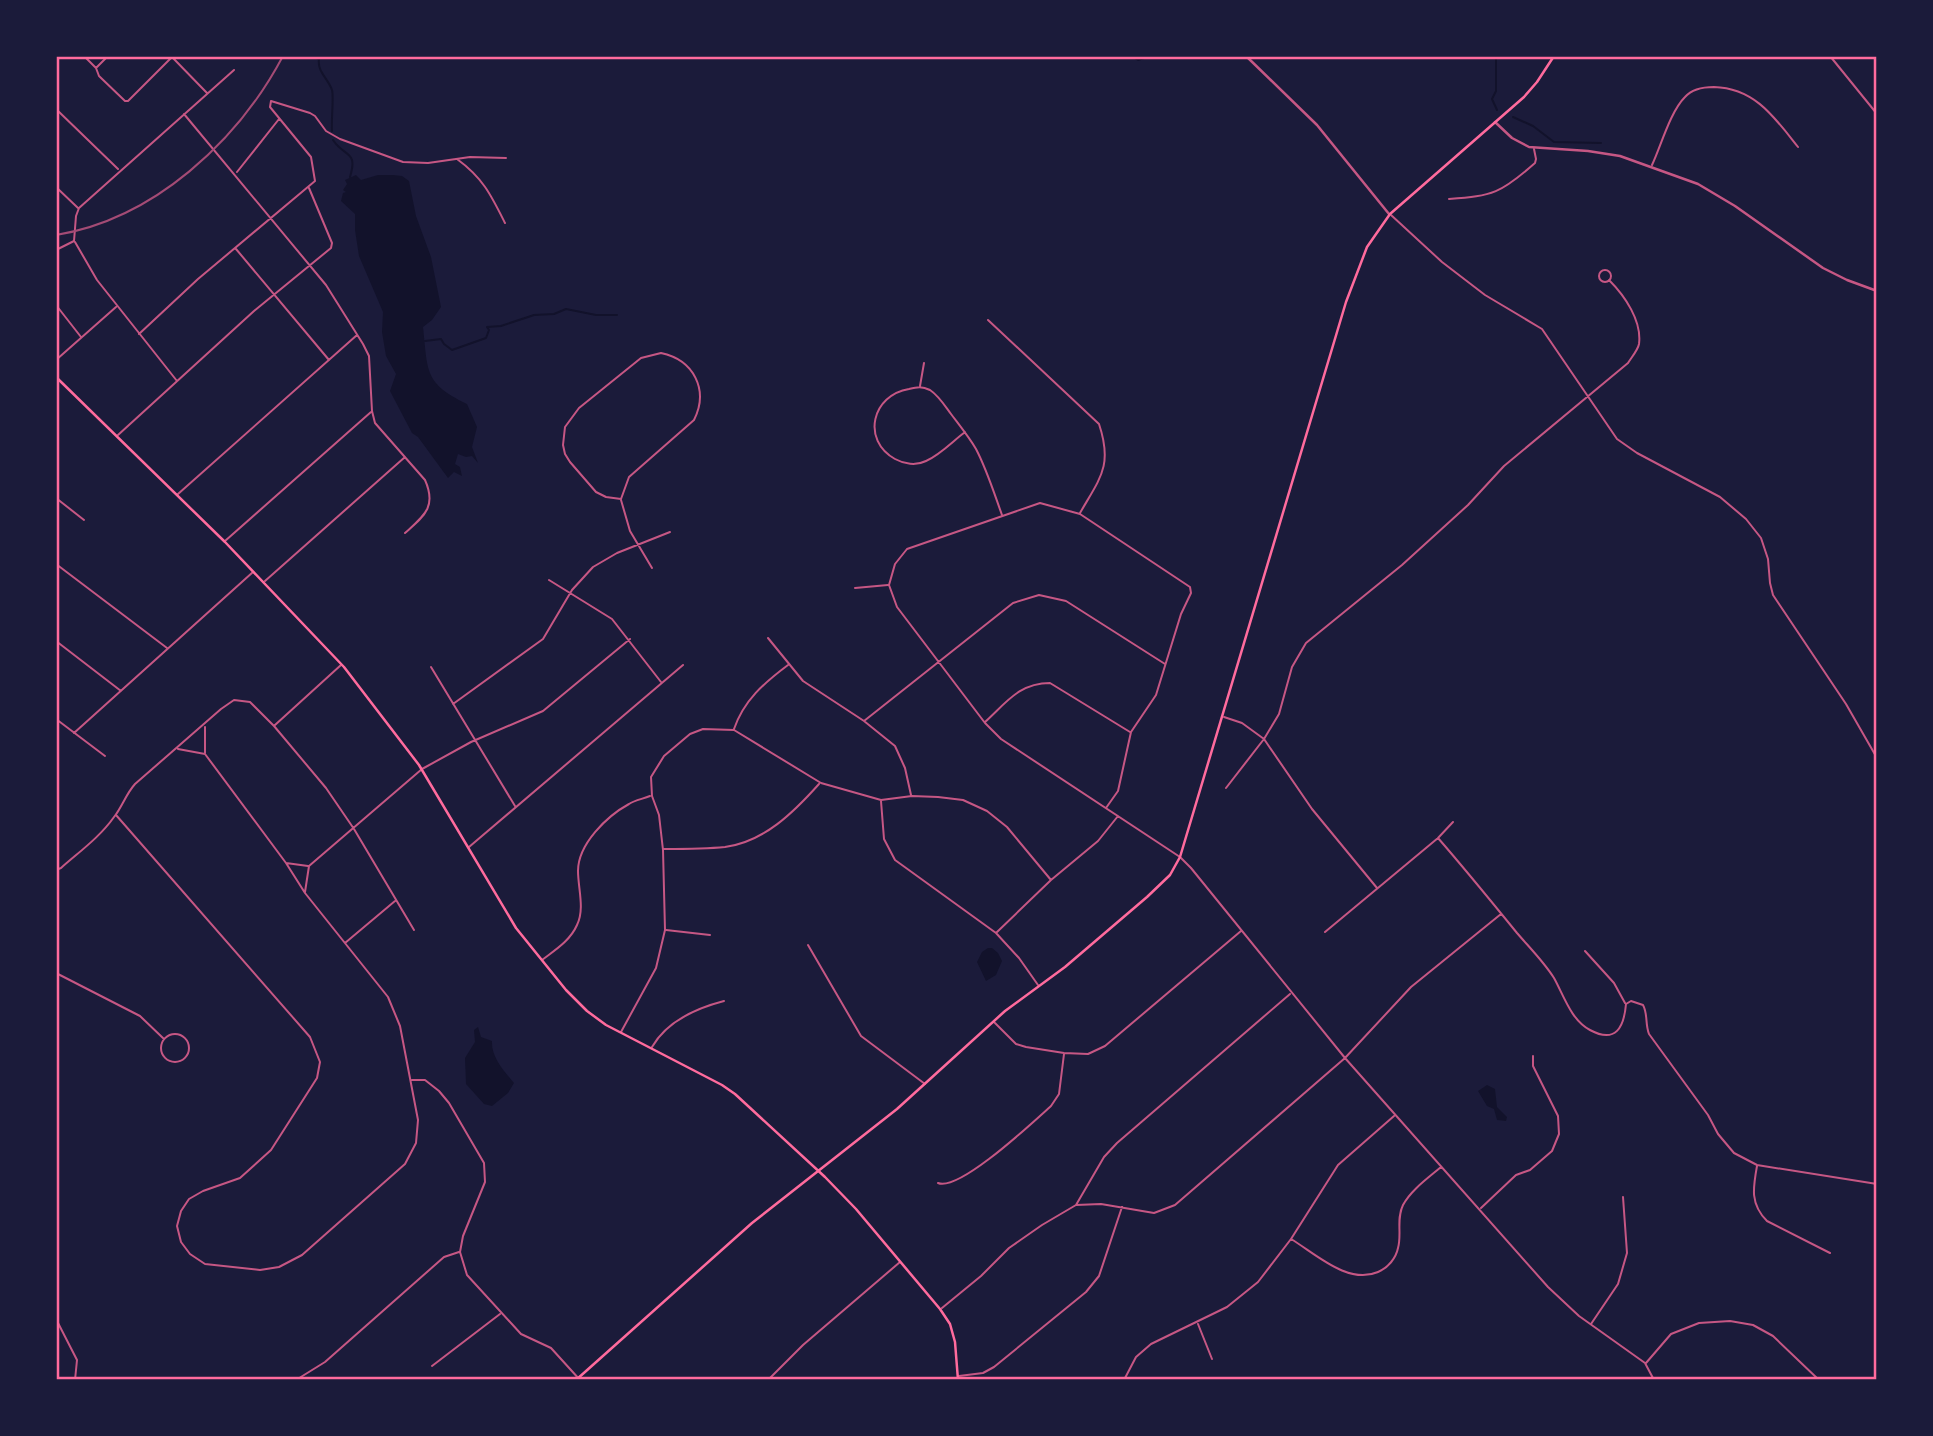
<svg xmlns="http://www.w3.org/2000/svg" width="1933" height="1436" viewBox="0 0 1933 1436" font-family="'Zilla Slab',serif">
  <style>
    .water { fill: #12122b }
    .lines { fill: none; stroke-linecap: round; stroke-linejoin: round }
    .stream { stroke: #12122b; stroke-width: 2 }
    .minor { stroke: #c65784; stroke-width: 2 }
    .tertiary { stroke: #c65784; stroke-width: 2.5 }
    .secondary { stroke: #ff6b9d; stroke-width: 2.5 }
    .rail { stroke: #a44b75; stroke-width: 2 }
    .neatline { fill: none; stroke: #ff6b9d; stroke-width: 2.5 }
  </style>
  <rect width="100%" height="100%" fill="#1b1b3a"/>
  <path class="water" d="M 356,175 L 361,180 L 378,175 L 393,175 L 402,176 L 409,181 L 416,216 L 431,257 L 441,307 L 432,320 L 423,327 C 428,372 424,383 467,404 L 477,427 L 472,447 L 478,463 L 472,456 L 466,457 L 458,454 L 455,464 L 460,467 L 462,476 L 454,472 L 448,478 L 418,437 L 412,433 L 390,391 L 396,374 L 386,356 L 382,332 L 383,312 L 359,256 L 355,230 L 355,214 L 341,201 L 343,193 L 346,192 L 343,190 L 347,184 L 345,180 Z
    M 988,948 L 992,948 L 998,953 L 1002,961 L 996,975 L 986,981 L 977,962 L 982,952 Z
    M 478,1027 L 481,1037 L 492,1041 C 491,1057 504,1071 514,1083 L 508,1093 L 492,1106 L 484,1104 L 466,1084 L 465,1058 L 475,1042 L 474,1030 Z
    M 1487,1085 L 1495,1089 L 1497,1107 L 1507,1117 L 1506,1121 L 1497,1120 L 1494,1109 L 1487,1106 L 1478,1091 Z"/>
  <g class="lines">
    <path class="stream" d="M 312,56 L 319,59 C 317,72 328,78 332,90 C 334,98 331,120 332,131
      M 1075,56 L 1080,56
      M 1132,56 L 1138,60 L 1150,56
      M 1496,56 L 1496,91 L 1492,99 L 1497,110
      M 1513,117 L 1533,126 L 1554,142 L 1601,143
      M 333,140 C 345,158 358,150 350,177
      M 425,341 L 441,339 L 444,344 L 452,350 L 486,338 L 489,330 L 487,327 L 501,326 L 534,315 L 554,314 L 566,309 L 596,315 L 617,315"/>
    <path class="minor" d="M 84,56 L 96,68 L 99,76 L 125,101 L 128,101 L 172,57
      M 171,56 L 207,93
      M 1830,56 L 1877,114
      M 96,68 L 108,56
      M 56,109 L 118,169
      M 184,114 L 326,285 L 363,344 L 369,356 L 372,411 L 375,423 L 425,480 C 437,507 424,516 405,533
      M 457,159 C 483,178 491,195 505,223
      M 1652,165 C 1661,146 1670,112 1685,97 C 1692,89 1704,87 1714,87 C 1755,88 1775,118 1798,147
      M 237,172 L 279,119
      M 56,187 L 78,208
      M 1449,199 C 1493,196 1501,193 1535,163 L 1536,159 L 1534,149
      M 1391,215 L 1442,262 L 1485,295 L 1542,329 L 1617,439 L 1637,453 L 1720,497 L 1746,519 L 1761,538 L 1768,559 L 1770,583 L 1773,595 L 1846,704 L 1877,758
      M 1875,219 L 1877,216
      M 75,242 L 97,280 L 177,381
      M 236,249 L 329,360
      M 56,250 L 74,241 L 76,216 L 79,208 L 234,70
      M1599 276a6 6 0 1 1 12 0a6 6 0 1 1-12 0Z
      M 56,305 L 81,337
      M 988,320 L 1099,424 C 1113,466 1100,478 1080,513
      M 139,334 L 198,279 L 315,181 L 311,157 L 270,107 L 271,101 L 310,113 L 315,116 L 326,131 L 340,139 L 403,162 L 428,163 L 470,157 L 506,158
      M 661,353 C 694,360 709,390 694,420 L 629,477 L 621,499 L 606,497 L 596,492 L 570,462 L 565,454 L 563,445 L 565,427 L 579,408 L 641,358 Z
      M 56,360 L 116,307
      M 920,386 L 924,363
      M 965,432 C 953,441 940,455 926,461 C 916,466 904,464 895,459 C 861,440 872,395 909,389 C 917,387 922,386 930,390 C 939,396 945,406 951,414 C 960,426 969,437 976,449 C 987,470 994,493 1002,515
      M 118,435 L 254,311 L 331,248 L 332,243 L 309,188
      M 178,494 L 357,335
      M 56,498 L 84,520
      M 621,500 L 630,531 L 652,568
      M 225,541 L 371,412
      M 56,564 L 167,648
      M 549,580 L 612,619 L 661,682
      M 265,581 L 405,457
      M 855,588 L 888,585
      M 768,638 L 803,681 L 864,721 L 895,746 L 905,768 L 911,795
      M 56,641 L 121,691
      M 431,667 L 515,806
      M 453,704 L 543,639 L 572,590 L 593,567 L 617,553 L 670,532
      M 1224,717 L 1242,723 L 1264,739 L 1312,809 L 1377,888
      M 56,719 L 105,756
      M 864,721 L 1013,603 L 1039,595 L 1066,601 L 1165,664
      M 985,722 C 1006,703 1019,683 1050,683 L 1130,732
      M 275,725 L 341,665
      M 734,729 C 744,700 764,683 788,665
      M 74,733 L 253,572
      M 205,753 L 205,727
      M 1226,788 L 1264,739 L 1279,714 L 1292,667 L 1306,643 L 1402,565 L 1468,505 L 1504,466 L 1628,363 C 1631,358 1638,350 1639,344 C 1642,321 1625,296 1609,280
      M 881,801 L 884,839 L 895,860 L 996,933 L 1019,958 L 1038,985
      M 1106,808 L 1118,791 L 1131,732 L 1156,695 L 1181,614 L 1191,593 L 1190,587 L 1080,514 L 1040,503 L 907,549 L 895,564 L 889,585 L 897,607 L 985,723 L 1001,739 L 1180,857 L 1191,868 L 1345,1058 L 1548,1287 L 1579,1316 L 1645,1363 L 1654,1380
      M 116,815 L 310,1037 L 320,1062 L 317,1078 L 271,1150 L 240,1178 L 203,1191 L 189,1199 L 181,1211 L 177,1226 L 181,1242 L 190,1254 L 205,1264 L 260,1270 L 279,1267 L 302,1255 L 405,1164 L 416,1143 L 418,1120 L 400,1026 L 388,997 L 305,893 L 286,863 L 205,754 L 178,749
      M 1438,838 C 1465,869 1491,901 1517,933 C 1529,947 1544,962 1554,978 C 1564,996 1571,1020 1590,1030 C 1616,1044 1624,1027 1626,1004 L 1631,1001 L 1643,1005 C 1648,1014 1645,1024 1649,1034 L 1708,1115 L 1718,1134 L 1734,1153 L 1757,1165 L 1877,1184
      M 469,847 L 683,665
      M 664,849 C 684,849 705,849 725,847 C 764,842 794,812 819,784
      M 286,863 L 308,866
      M 56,870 L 61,868 C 79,852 100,837 114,817 C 122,807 126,794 135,784 L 221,709 L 234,700 L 250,702 L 274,726 L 326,788 L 354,829 L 414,930
      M 305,892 L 309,866 L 422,769 L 471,742 L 543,711 L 630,639
      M 666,930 L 710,935
      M 1325,932 L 1438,838 L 1453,822
      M 996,933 L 1051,880 L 1098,841 L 1118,816
      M 345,943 L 395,901
      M 808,945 L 861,1036 L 925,1084
      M 1585,951 L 1614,983 L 1625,1003
      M 542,960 C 555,950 570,941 577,925 C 585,909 578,888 578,871 C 578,844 607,816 629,804 C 635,800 643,799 650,796
      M 56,973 L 140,1016 L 164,1039
      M 994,1022 L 1016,1044 L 1026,1047 L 1064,1053 L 1088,1054 L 1105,1046 L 1241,931
      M 621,1032 L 656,968 L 665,930 L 663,850 L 659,815 L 652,796 L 651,777 L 664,756 L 690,734 L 703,729 L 734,730 L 821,783 L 881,800 L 912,796 L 938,797 L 963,800 L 987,811 L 1007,827 L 1051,880
      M161 1048a14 14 0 1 1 28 0a14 14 0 1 1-28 0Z
      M 652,1047 C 667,1021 697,1008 724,1001
      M 412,1080 L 425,1080 L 439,1091 L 449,1103 L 484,1163 L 485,1182 L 463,1236 L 460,1252 L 467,1275 L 521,1334 L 551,1348 L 580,1380
      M 1757,1166 C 1753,1188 1750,1204 1767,1221 L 1830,1253
      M 938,1183 C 959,1192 1033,1122 1051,1106 L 1059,1094 L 1064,1054
      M 1076,1205 L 1101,1204 L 1154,1213 L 1175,1205 L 1345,1058 L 1411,987 L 1501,914
      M 1481,1208 L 1516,1175 L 1530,1170 L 1552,1151 L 1559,1134 L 1558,1116 L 1533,1066 L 1533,1056
      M 1291,1239 C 1316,1254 1348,1285 1378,1272 C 1388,1268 1396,1258 1398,1248 C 1402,1234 1396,1219 1403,1205 C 1411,1190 1428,1178 1441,1167
      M 942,1308 L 981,1276 L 1009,1248 L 1042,1225 L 1076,1205 L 1104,1157 L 1117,1143 L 1290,994
      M 56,1319 L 77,1360 L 75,1380
      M 1198,1324 L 1212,1359
      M 1591,1324 L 1618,1284 L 1627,1253 L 1623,1197
      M 1646,1363 L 1671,1334 L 1699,1323 L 1730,1321 L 1753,1325 L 1773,1336 L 1819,1380
      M 432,1366 L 500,1314
      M 959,1376 L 983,1373 L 994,1367 L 1086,1292 L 1099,1276 L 1122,1207
      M 296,1380 L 325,1362 L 444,1257 L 459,1252
      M 768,1380 L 803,1345 L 900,1262
      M 1124,1380 L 1136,1357 L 1151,1344 L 1227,1307 L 1258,1282 L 1291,1239 L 1338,1165 L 1394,1116"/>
    <path class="tertiary" d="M 1246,56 L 1317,125 L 1389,214
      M 1495,122 L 1512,138 L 1529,147 L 1588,151 L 1620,156 L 1698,184 L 1735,206 L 1823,268 L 1847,280 L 1877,291"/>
    <path class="secondary" d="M 56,377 L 225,542 L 344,667 L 419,765 L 516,928 L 566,990 L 587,1011 L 606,1025 L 722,1085 L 735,1094 L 825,1177 L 856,1209 L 940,1309 L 950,1324 L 955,1342 L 958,1380
      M 576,1380 L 752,1223 L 897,1109 L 1005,1011 L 1065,967 L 1147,897 L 1170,875 L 1180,857 L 1346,302 L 1367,247 L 1390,214 L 1524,97 L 1537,82 L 1554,56"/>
    <path class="rail" d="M 56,235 C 154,219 238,141 283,56"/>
  </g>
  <rect width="1933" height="1436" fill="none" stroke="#1b1b3a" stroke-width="116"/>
  <rect x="58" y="58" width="1817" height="1320" class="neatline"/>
</svg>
